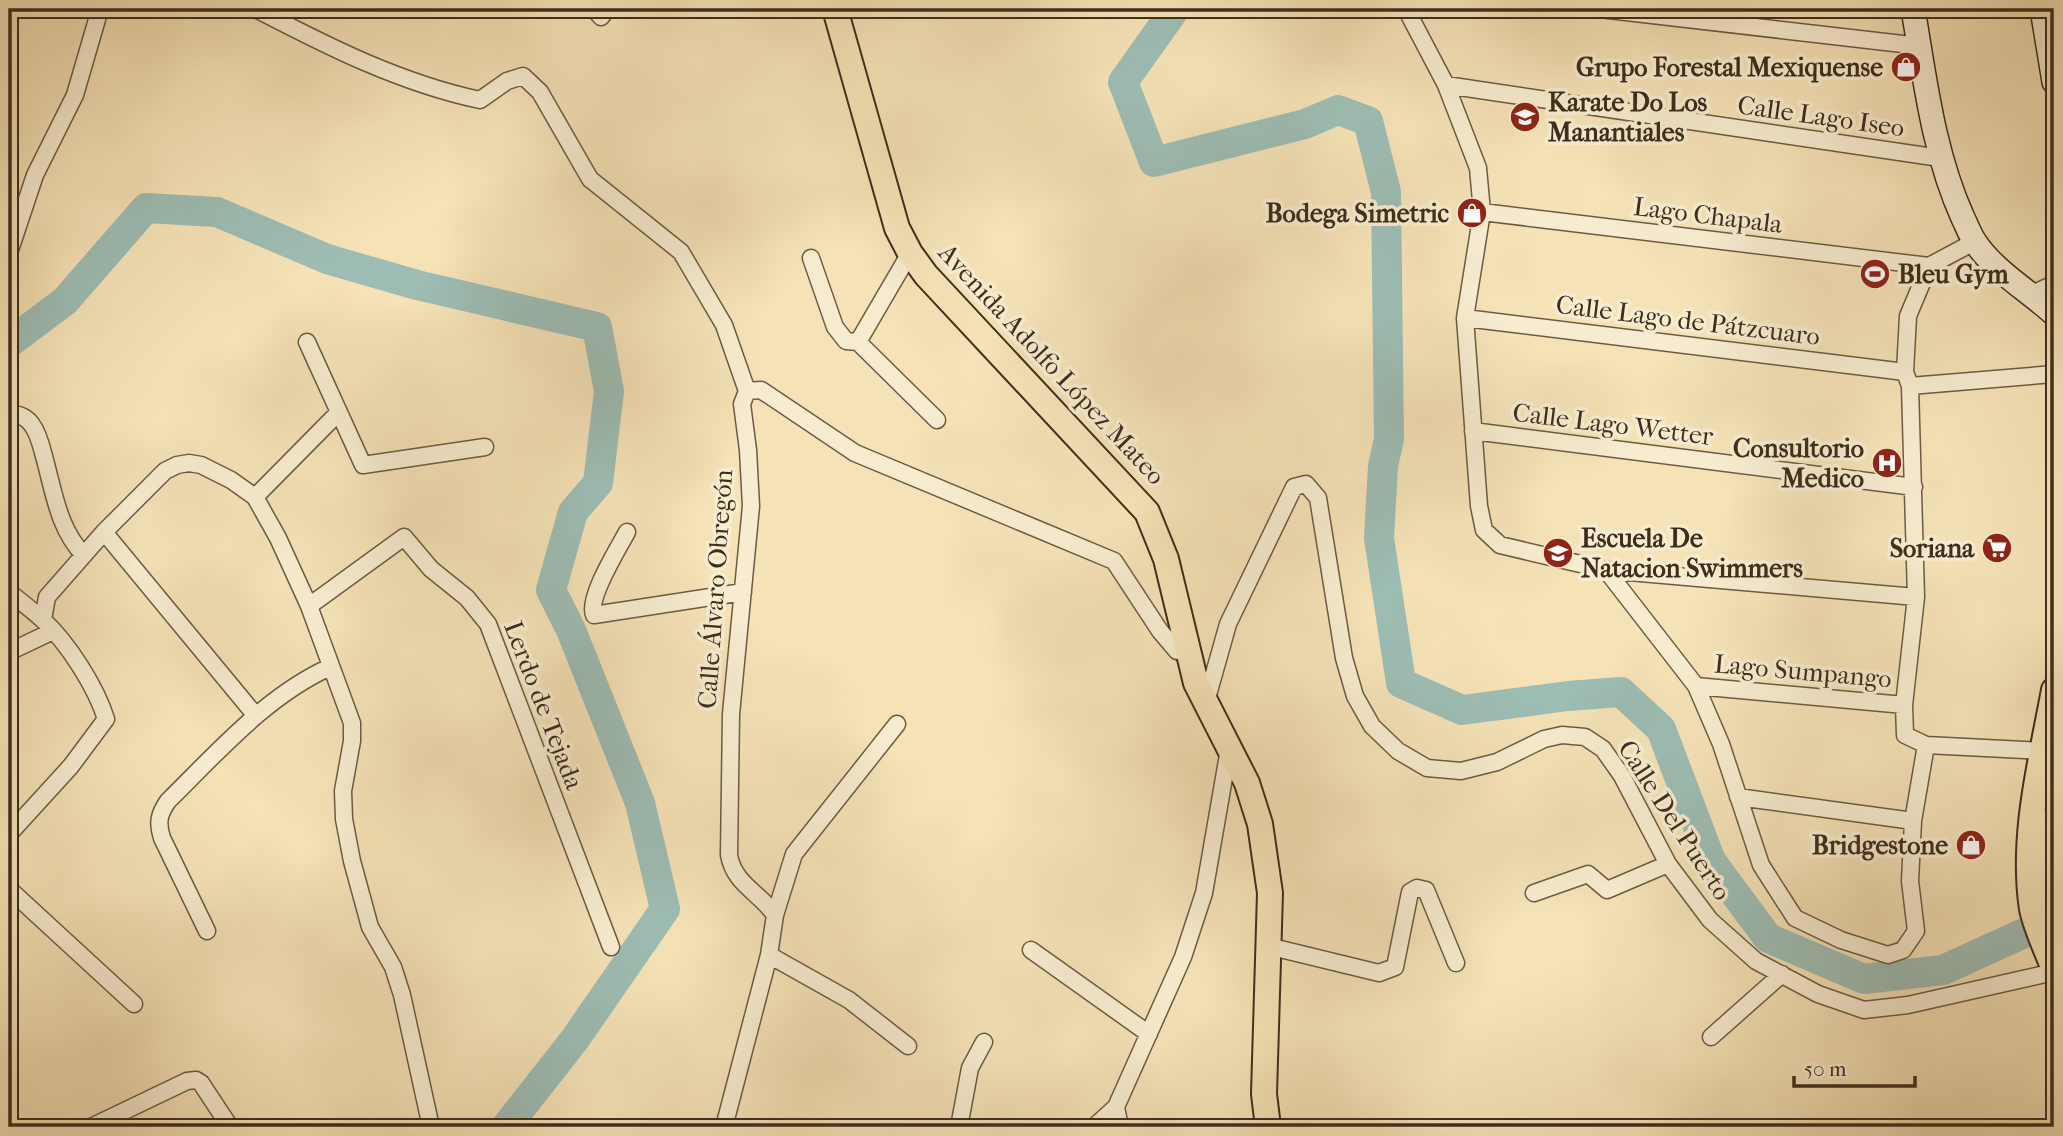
<svg xmlns="http://www.w3.org/2000/svg" width="2063" height="1136" viewBox="0 0 2063 1136" font-family="'IM FELL French Canon',serif">
  <style>
    .lines { fill: none; stroke-linecap: round; stroke-linejoin: round }
    .river { stroke: #9dbdb4; stroke-width: 30 }
    .minor-casing { stroke: #6b5b43; stroke-width: 19 }
    .secondary-casing { stroke: #3d2e1c; stroke-width: 26 }
    .primary-casing { stroke: #3d2e1c; stroke-width: 28 }
    .minor { stroke: #f8ecd0; stroke-width: 16 }
    .secondary { stroke: #f8ecd0; stroke-width: 23 }
    .primary { stroke: #f5e2b7; stroke-width: 24 }
    .labels { text-anchor: middle; stroke-width: 7; stroke-linejoin: round; paint-order: stroke }
    .poi-label { font-size: 26px; font-weight: bold; fill: #3d2e1c; stroke: #f8ecd0; text-anchor: end }
    .street-label { font-size: 26px; fill: #3d2e1c; stroke: #f8ecd0 }
  </style>
  <rect width="100%" height="100%" fill="#f5e2b7"/>
  <filter id="stains"><feTurbulence type="fractalNoise" baseFrequency=".00286" numOctaves="4"/><feColorMatrix values="0 0 0 0 .2 0 0 0 0 .09 0 0 0 0 .02 0 0 0 .5 -.17"/></filter>
  <radialGradient id="worn" r=".72"><stop offset=".6" stop-color="#630" stop-opacity="0"/><stop offset="1" stop-color="#630" stop-opacity=".3"/></radialGradient>
  <g class="lines">
    <path class="river" d="M 1175,9 L 1123,82 L 1154,162 L 1305,124 L 1338,110 L 1368,121 L 1386,192 L 1389,439 L 1383,466 L 1379,538 L 1401,683 L 1462,710 L 1568,696 L 1621,692 L 1661,729 L 1711,861 L 1768,938 L 1864,979 L 1943,970 L 2022,934
      M 9,343 L 65,301 L 146,208 L 217,212 L 327,259 L 417,285 L 597,327 L 609,391 L 598,483 L 573,512 L 551,590 L 571,630 L 640,803 L 665,909 L 575,1039 L 506,1127"/>
    <g class="minor-casing">
      <path id="minor" d="M 256,9 C 327,46 400,83 480,100 L 507,81 L 523,76 L 540,92 L 590,179 L 681,252 L 724,325 L 747,391
        M 594,9 L 601,17 L 607,9
        M 1406,9 L 1446,85 L 1478,168 L 1482,212 L 1465,318 L 1479,506 L 1484,530 L 1500,545 L 1606,570 L 1696,686 L 1721,744 L 1761,865 L 1795,918 L 1841,940 L 1888,955 L 1903,950 L 1916,931 L 1910,881 L 1913,821 L 1926,745
        M 1600,9 L 1920,46
        M 1446,85 L 1940,158
        M 1482,212 L 1929,266
        M 1974,242 L 1929,266 L 1908,316 L 1905,372 L 1910,386 L 1916,597 L 1904,705 L 1905,735 L 1926,745 L 2043,751
        M 9,253 L 35,175 L 75,95 L 100,9
        M 811,258 L 835,327 L 846,341 L 858,342 L 937,420
        M 2032,294 L 2054,284
        M 1465,318 L 1905,372
        M 307,342 L 363,465 L 485,447
        M 858,342 L 910,253
        M 1910,386 L 2054,374
        M 747,391 L 742,404 L 748,450 L 751,506 L 731,714 L 729,855 C 734,884 759,892 775,915
        M 747,391 L 761,390 L 855,453 L 1114,561 L 1160,631 L 1177,651 L 1188,649
        M 9,413 C 18,414 27,417 32,425 C 39,434 42,449 45,460 C 54,493 59,530 84,555
        M 1473,431 L 1914,487
        M 255,497 L 338,413
        M 104,532 L 256,716
        M 627,532 C 618,549 587,598 594,615 L 743,592
        M 1606,570 L 1916,597
        M 9,592 C 20,601 32,610 43,620 C 68,643 96,687 106,719 L 71,766 L 9,834
        M 309,606 L 404,537 L 431,569 L 467,598 L 488,624 L 611,947
        M 43,620 L 47,597 L 104,532 L 165,471 L 177,465 L 189,463 L 201,465 L 231,480 L 255,497 L 278,538 L 309,606 L 352,723 L 352,741 L 343,791 L 344,819 L 352,861 L 370,927 L 393,967 L 402,995 L 431,1127
        M 9,652 L 53,631
        M 1696,686 L 1904,705
        M 1206,702 L 1228,624 L 1294,487 L 1306,484 L 1318,498 L 1344,658 L 1355,696 L 1372,726 L 1398,751 L 1427,768 L 1461,771 L 1497,762 L 1544,739 L 1562,735 L 1585,737 L 1603,749 L 1622,776 L 1668,864 L 1710,920 L 1756,961 L 1818,994 L 1864,1010 L 1908,1005 L 2054,972
        M 1738,797 L 1913,821
        M 9,889 L 134,1004
        M 1534,893 L 1588,874 L 1607,890 L 1668,864
        M 207,931 L 162,838 C 157,822 159,814 168,801 C 217,753 266,696 330,667
        M 1268,946 L 1379,973 L 1395,967 L 1410,892 L 1417,888 L 1426,890 L 1456,963
        M 1031,950 L 1149,1034
        M 769,955 L 849,1000 L 908,1046
        M 1711,1037 L 1782,974
        M 1116,1107 L 1120,1127
        M 91,1127 L 187,1081 L 196,1080 L 201,1083 L 230,1127
        M 724,1127 L 769,955 L 775,915 L 794,854 L 897,724
        M 959,1127 L 970,1068 L 984,1042
        M 1094,1127 L 1116,1107 L 1183,957 L 1204,893 L 1229,749"/>
    </g>
    <g class="secondary-casing">
      <path id="secondary" d="M 1913,9 C 1925,79 1933,152 1963,218 C 1967,226 1970,235 1975,242 C 1994,271 2029,291 2054,314
        M 2042,9 L 2054,82"/>
    </g>
    <g class="primary-casing">
      <path id="primary" d="M 835,9 L 897,228 L 910,253 L 926,275 L 1147,512 L 1166,559 L 1196,683 L 1247,783 L 1260,824 L 1270,893 L 1264,1094 L 1268,1127
        M 2054,690 C 2041,761 2021,836 2032,909 C 2036,929 2047,950 2054,970
        M 2048,822 L 2047,851 L 2054,922"/>
    </g>
    <use href="#minor" class="minor"/>
    <use href="#secondary" class="secondary"/>
    <use href="#primary" class="primary"/>
  </g>
  <defs>
    <g id="shop-disc" transform="scale(1.575)"><circle r="9.5" fill="#8f2418" stroke="#f8ecd0"/><path d="M-5-2.5h2.3a2.7 3.5 0 0 1 5.4 0H5L5.5 6h-11ZM-1.5-2.5h3a1.5 2.3 0 0 0-3 0Z" fill="#fff"/></g>
    <g id="school-disc" transform="scale(1.575)"><circle r="9.5" fill="#8f2418" stroke="#f8ecd0"/><path d="M0-5L7-2L0 1L-7-2ZM-4 1L0 2.5L4 1V4Q0 6-4 4Z" fill="#fff"/></g>
    <g id="stadium-disc" transform="scale(1.575)"><circle r="9.5" fill="#8f2418" stroke="#f8ecd0"/><path d="M0-5a6.5 5 0 1 0 0 10a6.5 5 0 1 0 0-10ZM-3.5-1.8h7v3.6h-7Z" fill="#fff"/></g>
    <g id="hospital-disc" transform="scale(1.575)"><circle r="9.5" fill="#8f2418" stroke="#f8ecd0"/><path d="M-5-5h3v3.5h4V-5h3V5h-3V1.5h-4V5h-3Z" fill="#fff"/></g>
    <g id="supermarket-disc" transform="scale(1.575)"><circle r="9.5" fill="#8f2418" stroke="#f8ecd0"/><path d="M-6-5.5h2.5l.6 2H6L4.5 2H-2.5L-4.4-4H-6ZM-1.5 3.2a1.3 1.3 0 1 0 .1 0ZM3 3.2a1.3 1.3 0 1 0 .1 0Z" fill="#fff"/></g>
  </defs>
  <g fill-rule="evenodd">
    <use href="#shop-disc" x="1906" y="67"/>
    <use href="#school-disc" x="1525" y="117"/>
    <use href="#shop-disc" x="1472" y="213"/>
    <use href="#stadium-disc" x="1875" y="274"/>
    <use href="#hospital-disc" x="1887" y="463"/>
    <use href="#supermarket-disc" x="1997" y="548"/>
    <use href="#school-disc" x="1558" y="553"/>
    <use href="#shop-disc" x="1971" y="845"/>
  </g>
  <g class="labels">
    <g class="poi-label">
      <text x="1883" y="76">Grupo Forestal Mexiquense</text>
      <text x="1548" y="111" text-anchor="start">Karate Do Los<tspan x="1548" dy="30">Manantiales</tspan></text>
      <text x="1449" y="222">Bodega Simetric</text>
      <text x="1898" y="283" text-anchor="start">Bleu Gym</text>
      <text x="1864" y="457">Consultorio<tspan x="1864" dy="30">Medico</tspan></text>
      <text x="1581" y="547" text-anchor="start">Escuela De<tspan x="1581" dy="30">Natacion Swimmers</tspan></text>
      <text x="1974" y="557">Soriana</text>
      <text x="1948" y="854">Bridgestone</text>
    </g>
    <g class="street-label">
      <text transform="translate(1821 116) rotate(8)" y="9">Calle Lago Iseo</text>
      <text transform="translate(1708 215) rotate(7)" y="9">Lago Chapala</text>
      <text transform="translate(1688 320) rotate(7)" y="9">Calle Lago de Pátzcuaro</text>
      <text transform="translate(1052 364) rotate(47)" y="9">Avenida Adolfo López Mateo</text>
      <text transform="translate(1613 424) rotate(7)" y="9">Calle Lago Wetter</text>
      <text transform="translate(715 589) rotate(-86)" y="9">Calle Álvaro Obregón</text>
      <text transform="translate(1803 671) rotate(5)" y="9">Lago Sumpango</text>
      <text transform="translate(544 705) rotate(69)" y="9">Lerdo de Tejada</text>
      <text transform="translate(1675 820) rotate(57)" y="9">Calle Del Puerto</text>
    </g>
  </g>
  <rect width="2063" height="1136" fill="none" stroke="#f5e2b7" stroke-width="35"/>
  <rect x="10" y="10" width="2042" height="1115" fill="none" stroke="#3d2e1c" stroke-width="3.5"/>
  <rect x="18" y="18" width="2028" height="1101" fill="none" stroke="#3d2e1c" stroke-width="2"/>
  <path d="M1794 1076v10h121v-10" fill="none" stroke="#3d2e1c" stroke-width="3.5"/>
  <text x="1804" y="1076" font-size="21" fill="#3d2e1c" stroke="#f8ecd0" stroke-width="5" paint-order="stroke">50 m</text>
  <rect width="100%" height="100%" filter="url(#stains)"/>
  <rect width="100%" height="100%" fill="url(#worn)"/>
</svg>
